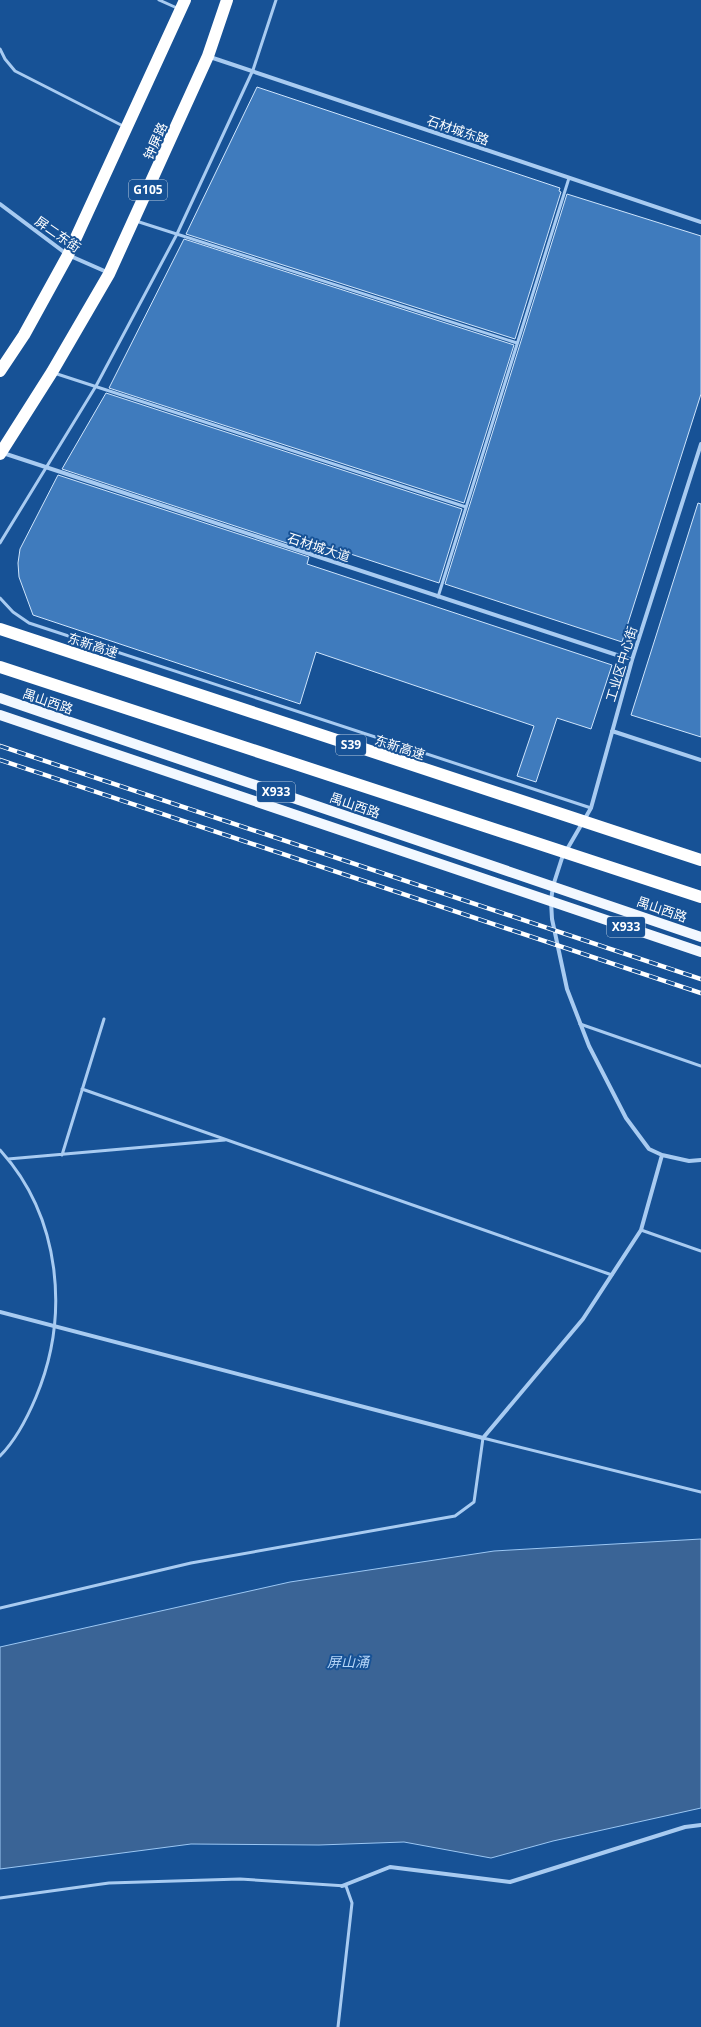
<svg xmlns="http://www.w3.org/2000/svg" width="701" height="2027" viewBox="0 0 701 2027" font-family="'Noto Sans','Noto Sans SC',sans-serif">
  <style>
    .water { fill: #3a6496; stroke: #9bc7f4 }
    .building { fill: #3f7bbd; stroke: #cfe5fc }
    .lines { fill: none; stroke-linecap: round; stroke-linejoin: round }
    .lane { stroke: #a8cbf1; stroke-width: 3 }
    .street { stroke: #a8cbf1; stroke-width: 4 }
    .primary { stroke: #f2f8ff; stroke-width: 10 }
    .highway { stroke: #fff; stroke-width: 12 }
    .rail-casing { stroke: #fff; stroke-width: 4.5 }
    .rail { stroke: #175296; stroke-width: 3; stroke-dasharray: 9; stroke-linecap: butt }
    .highway-bridge { stroke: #fff; stroke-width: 12 }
    .labels { text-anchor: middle; stroke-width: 4; stroke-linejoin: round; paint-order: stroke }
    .shield { fill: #175296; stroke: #b9cbe0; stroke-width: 1 }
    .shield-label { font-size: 12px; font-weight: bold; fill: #fff }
    .street-label { font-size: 13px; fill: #fff; stroke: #175296 }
    .water-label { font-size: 14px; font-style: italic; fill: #b5d5f8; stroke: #175296 }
  </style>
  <rect width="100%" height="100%" fill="#175296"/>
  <path class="water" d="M 701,1539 L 701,1808 L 553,1841 L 491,1858 L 404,1842 L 319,1845 L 191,1844 L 0,1869 L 0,1647 L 290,1582 L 494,1551 Z"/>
  <path class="building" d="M 257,87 L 560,188 L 559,191 L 561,192 L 515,339 L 186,234 Z
    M 567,194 L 701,236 L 701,394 L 622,642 L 445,584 Z
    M 184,239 L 514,345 L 464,503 L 109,388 Z
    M 106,393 L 462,509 L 439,583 L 314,542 L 311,551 L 62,469 Z
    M 58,475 L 309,557 L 307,564 L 612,665 L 591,729 L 557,718 L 536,782 L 517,776 L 534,726 L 316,652 L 300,704 L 33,615 L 19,577 L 18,563 L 20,549 Z
    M 698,503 L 701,504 L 701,737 L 631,715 Z"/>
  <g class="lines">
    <path class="lane" d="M 159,0 L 177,8
      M 0,49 L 5,59 L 15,71 L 123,126
      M 136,221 L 517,343
      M 54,373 L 466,507
      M 0,543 L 96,386 L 177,234 L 253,70 L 276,0
      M 438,597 L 569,178
      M 0,598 L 13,612 L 29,623 L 591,808
      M 580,1024 L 701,1066
      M 82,1089 L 612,1275
      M 0,1150 C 61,1217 70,1316 36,1397 C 28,1416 15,1441 0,1456
      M 62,1155 L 104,1019
      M 8,1159 L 225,1140
      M 641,1230 L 701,1251
      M 0,1608 L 191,1563 L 455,1516 L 474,1502 L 483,1438 L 701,1492
      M 0,1898 L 109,1883 L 240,1879 L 346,1886 L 352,1903 L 338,2027"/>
    <path class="street" d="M 210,57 L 701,222
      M 0,204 L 68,255 L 109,273
      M 701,444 L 632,660 L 591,808 L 562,858 L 553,886 L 551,901 L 552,919 L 567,989 L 589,1046 L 626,1118 L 649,1149 L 662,1155 L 689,1161 L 701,1160
      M 3,453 L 632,660
      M 612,731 L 701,760
      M 0,1312 L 483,1438 L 583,1319 L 641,1230 L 662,1155
      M 342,1886 L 390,1867 L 510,1882 L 685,1827 L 701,1825"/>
    <path class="primary" d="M 0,698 L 701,937
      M 0,715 L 701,952"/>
    <path class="highway" d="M 0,371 L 24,335 L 68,255 L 185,0
      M 0,454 L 52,372 L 109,274 L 208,56 L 227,0"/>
    <g class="rail-casing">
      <path id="rail" d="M 0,746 L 701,979
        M 0,760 L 701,993"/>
    </g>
    <use href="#rail" class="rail"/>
    <path class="highway-bridge" d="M 0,629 L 701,860
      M 0,667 L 701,897"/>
  </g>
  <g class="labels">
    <g class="shield">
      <rect x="129" y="180" width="38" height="20" rx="3"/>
      <rect x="336" y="735" width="30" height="20" rx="3"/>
      <rect x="257" y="782" width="38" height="20" rx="3"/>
      <rect x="607" y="917" width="38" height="20" rx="3"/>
    </g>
    <g class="shield-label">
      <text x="148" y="194">G105</text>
      <text x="351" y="749">S39</text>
      <text x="276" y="796">X933</text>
      <text x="626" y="931">X933</text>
    </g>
    <g class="street-label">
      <text transform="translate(458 130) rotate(19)" y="5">石材城东路</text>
      <text transform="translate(155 141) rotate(-66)" y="5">钟屏路</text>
      <text transform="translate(58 234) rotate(35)" y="5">屏二东街</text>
      <text transform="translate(319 547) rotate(18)" y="5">石材城大道</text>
      <text transform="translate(93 645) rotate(18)" y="5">东新高速</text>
      <text transform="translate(621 664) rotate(-73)" y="5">工业区中心街</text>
      <text transform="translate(48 701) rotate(19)" y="5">禺山西路</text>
      <text transform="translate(400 747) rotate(18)" y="5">东新高速</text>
      <text transform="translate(355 805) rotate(19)" y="5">禺山西路</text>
      <text transform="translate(662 909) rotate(19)" y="5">禺山西路</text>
    </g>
    <g class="water-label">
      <text x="348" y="1667">屏山涌</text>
    </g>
  </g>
</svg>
